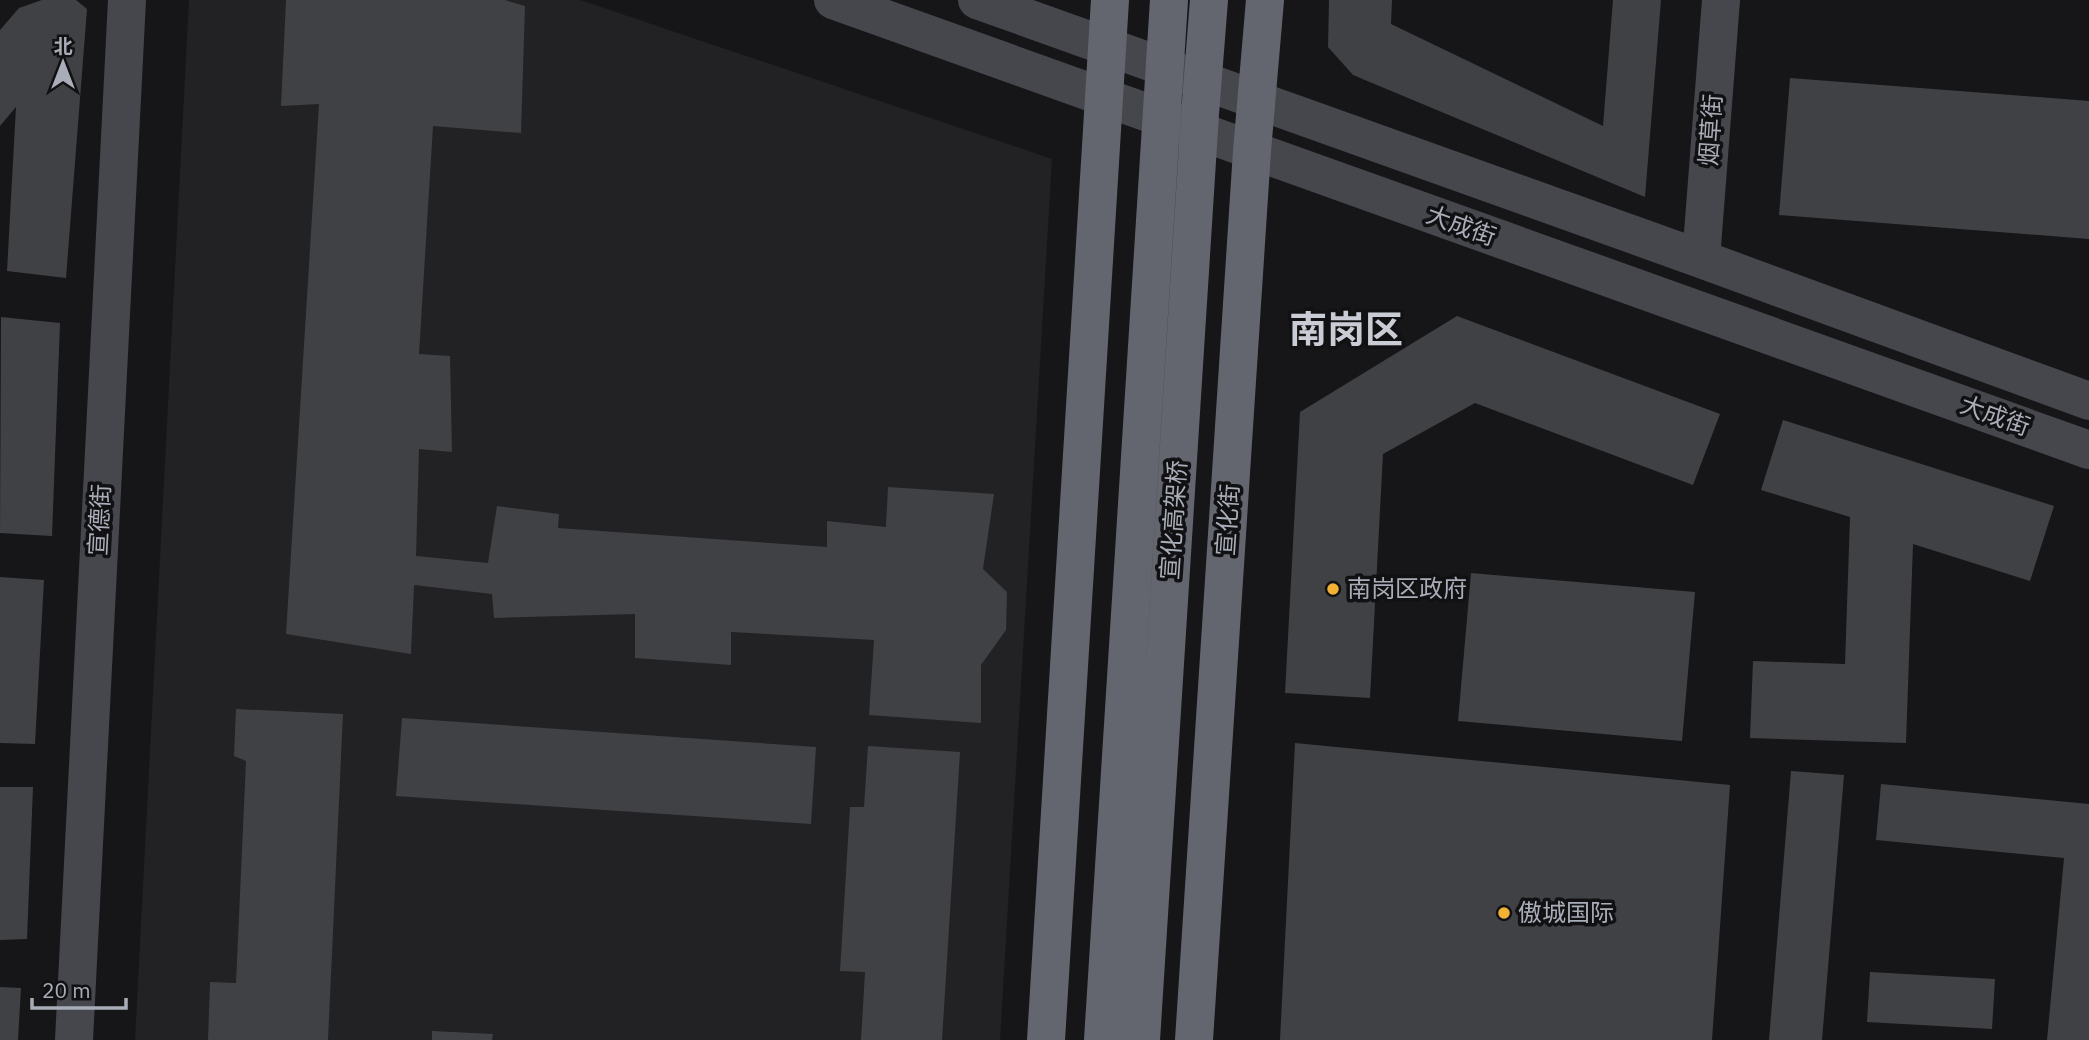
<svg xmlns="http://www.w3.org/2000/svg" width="2089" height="1040" viewBox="0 0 2089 1040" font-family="'IBM Plex Sans','Noto Sans SC',sans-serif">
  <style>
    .built { fill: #222225 }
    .building { fill: #404145 }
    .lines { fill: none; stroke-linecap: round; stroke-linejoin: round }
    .secondary { stroke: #45474d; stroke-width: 38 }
    .highway { stroke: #63666e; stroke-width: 38 }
    .highway-bridge { stroke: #63666e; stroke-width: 38 }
    .poi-dot { fill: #f2b134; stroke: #111113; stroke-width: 2.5 }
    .labels { text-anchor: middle; stroke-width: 7; stroke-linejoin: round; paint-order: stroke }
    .street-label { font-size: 24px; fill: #a8adb8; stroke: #111113 }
    .poi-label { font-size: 24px; fill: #a8adb8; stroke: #111113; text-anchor: start }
    .town-label { font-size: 38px; font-weight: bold; fill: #c9ccd4; stroke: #111113 }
  </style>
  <rect width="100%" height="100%" fill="#161618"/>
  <path class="built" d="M 189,0 L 580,0 L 1052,159 L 1000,1040 L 135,1040 Z"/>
  <path class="building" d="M 42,0 L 76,0 L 87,9 L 66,278 L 7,271 L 16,107 L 0,126 L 0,30 L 19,8 Z
    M 286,0 L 505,0 L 525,6 L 521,133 L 433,126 L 419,354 L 450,356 L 452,452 L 419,449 L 416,556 L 488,563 L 497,506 L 559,514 L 558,528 L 827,547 L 827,521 L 886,527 L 888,487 L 994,494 L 983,569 L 1007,592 L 1006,630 L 981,665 L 981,723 L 869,715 L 874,640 L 731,632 L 731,665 L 635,658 L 635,614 L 494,618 L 492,594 L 414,585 L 411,654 L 286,634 L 319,104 L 281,106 Z
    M 1329,0 L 1392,0 L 1391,24 L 1603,126 L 1613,0 L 1661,0 L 1645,197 L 1353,75 L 1328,47 Z
    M 1790,78 L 2089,101 L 2089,239 L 1779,215 Z
    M 1457,316 L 1720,414 L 1693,485 L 1475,403 L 1383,454 L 1370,698 L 1285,693 L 1300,412 Z
    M 1,317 L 60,323 L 52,536 L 0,533 Z
    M 1783,420 L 2054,506 L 2030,581 L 1913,544 L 1906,743 L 1750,738 L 1753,661 L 1845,664 L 1850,517 L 1761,490 Z
    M 1471,573 L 1695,592 L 1682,741 L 1458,721 Z
    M 0,577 L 44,580 L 35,744 L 0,743 Z
    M 236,709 L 343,714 L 328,1040 L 208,1040 L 210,982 L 236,983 L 246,761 L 234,756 Z
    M 402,718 L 816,747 L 811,824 L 396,796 Z
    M 1295,743 L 1730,785 L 1712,1040 L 1280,1040 Z
    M 868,746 L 960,752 L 942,1040 L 861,1040 L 865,972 L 840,971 L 850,807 L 864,807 Z
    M 1791,771 L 1844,775 L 1822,1040 L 1769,1040 Z
    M 1881,784 L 2089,804 L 2089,1040 L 2047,1040 L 2064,858 L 1876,840 Z
    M 0,787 L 33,787 L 27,939 L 0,940 Z
    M 1870,972 L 1995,979 L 1992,1029 L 1867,1022 Z
    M 0,987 L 21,988 L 18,1040 L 0,1040 Z
    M 432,1031 L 493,1034 L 492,1040 L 432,1040 Z"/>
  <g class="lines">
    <path class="secondary" d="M 833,0 L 2089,450
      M 977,0 L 1701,259 L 2089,401
      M 1701,259 L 1721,0
      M 74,1040 L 127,0"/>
    <path class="highway" d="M 1046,1040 L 1110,0
      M 1194,1040 L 1252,151 L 1265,0"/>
    <path class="highway-bridge" d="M 1103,1040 L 1169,0
      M 1141,1040 L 1200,114 L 1209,0"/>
  </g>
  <g class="poi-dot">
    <circle cx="1333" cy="589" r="7"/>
    <circle cx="1504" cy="913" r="7"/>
  </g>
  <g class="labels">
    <g class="street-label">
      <text transform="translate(1711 130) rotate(-86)" y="8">烟草街</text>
      <text transform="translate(1461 226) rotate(20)" y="8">大成街</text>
      <text transform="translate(1995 416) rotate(20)" y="8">大成街</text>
      <text transform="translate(100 520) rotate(-87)" y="8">宣德街</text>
      <text transform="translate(1174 520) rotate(-86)" y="8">宣化高架桥</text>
      <text transform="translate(1228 520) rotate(-86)" y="8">宣化街</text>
    </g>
    <g class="poi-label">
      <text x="1347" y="597">南岗区政府</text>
      <text x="1518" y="921">傲城国际</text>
    </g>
    <g class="town-label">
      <text x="1346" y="343">南岗区</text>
    </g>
  </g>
  <g transform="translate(63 63)" stroke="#111113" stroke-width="5" paint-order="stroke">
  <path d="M0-5L12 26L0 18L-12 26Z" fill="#a8adb8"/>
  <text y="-10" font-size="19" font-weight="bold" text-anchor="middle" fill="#a8adb8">北</text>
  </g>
  <path d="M32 998v10h94v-10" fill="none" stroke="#a8adb8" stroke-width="3.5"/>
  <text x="42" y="998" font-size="21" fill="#a8adb8" stroke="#111113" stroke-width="5" paint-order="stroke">20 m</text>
</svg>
